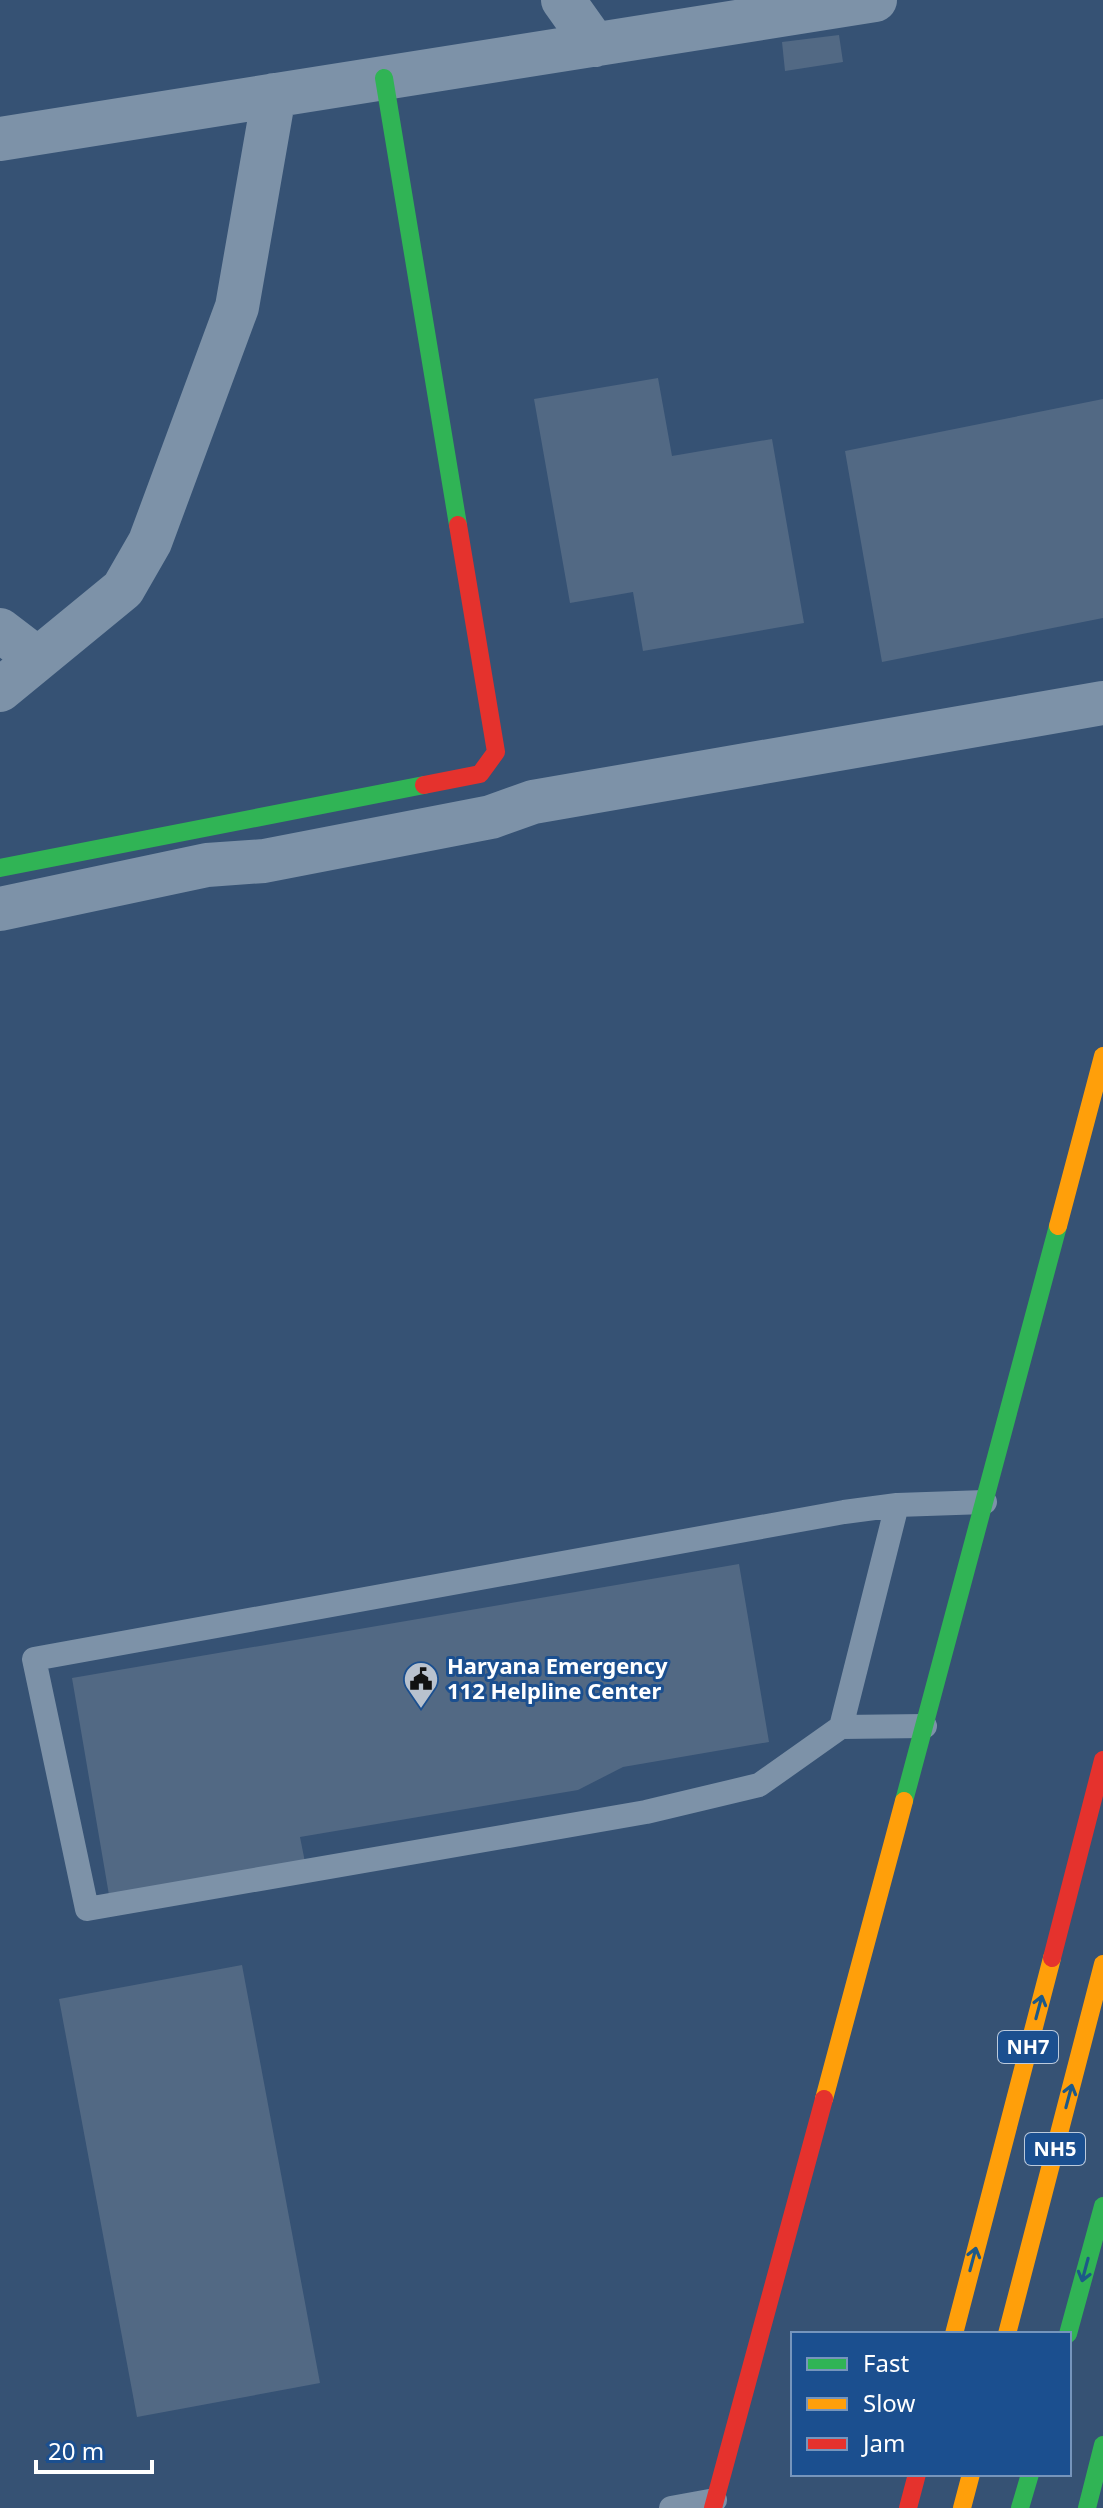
<svg xmlns="http://www.w3.org/2000/svg" width="1103" height="2508" viewBox="0 0 1103 2508" font-family="'Noto Sans',sans-serif">
  <style>
    .building { fill: #526984 }
    .lines { fill: none; stroke-linecap: round; stroke-linejoin: round }
    .lane { stroke: #7d92a8; stroke-width: 24 }
    .street { stroke: #7d92a8; stroke-width: 44 }
    .fast { stroke: #30b455; stroke-width: 18 }
    .slow { stroke: #ff9f0a; stroke-width: 18 }
    .jam { stroke: #e5322d; stroke-width: 18 }
    .oneway { stroke: #1d5989 }
    .labels { text-anchor: middle; stroke-width: 6; stroke-linejoin: round; paint-order: stroke }
    .shield { fill: #1b4f8f; stroke: #bbcadd; stroke-width: 2 }
    .shield-label { font-size: 20px; font-weight: bold; fill: #fff }
    .poi-label { font-size: 22px; font-weight: bold; fill: #fff; stroke: #1b4f8f; text-anchor: start }
  </style>
  <rect width="100%" height="100%" fill="#365274"/>
  <path class="building" d="M 839,35 L 843,62 L 785,71 L 782,42 Z
    M 658,378 L 672,456 L 772,439 L 804,623 L 643,651 L 633,592 L 570,603 L 534,399 Z
    M 1103,399 L 1103,618 L 882,662 L 845,451 Z
    M 739,1564 L 769,1742 L 623,1767 L 578,1790 L 300,1837 L 305,1862 L 109,1895 L 72,1678 Z
    M 242,1965 L 320,2383 L 137,2417 L 59,1999 Z"/>
  <g class="lines">
    <path class="lane" d="M 897,1505 L 985,1502
      M 841,1727 L 897,1505 L 844,1512 L 34,1659 L 87,1909 L 646,1812 L 759,1785 L 841,1727 L 925,1726
      M 671,2508 L 715,2500"/>
    <path class="street" d="M 563,0 L 595,45
      M 0,139 L 875,0
      M 0,630 L 38,659
      M 0,690 L 123,589 L 150,542 L 237,307 L 274,95
      M 0,909 L 207,865 L 264,861 L 491,817 L 533,802 L 1103,703"/>
    <path class="fast" d="M 384,78 L 458,525
      M 0,868 L 424,785
      M 904,1801 L 1058,1226
      M 1068,2334 L 1103,2206
      M 1020,2508 L 1030,2474
      M 1087,2508 L 1103,2445"/>
    <path class="slow" d="M 1058,1226 L 1103,1056
      M 824,2099 L 904,1801
      M 954,2334 L 1052,1958
      M 1007,2334 L 1103,1964
      M 962,2508 L 971,2474"/>
    <path class="jam" d="M 424,785 L 480,774 L 496,752 L 458,525
      M 1052,1958 L 1103,1760
      M 713,2508 L 824,2099
      M 908,2508 L 917,2474"/>
  </g>
  <defs><path id="oneway-shaft" d="M-6 0H5M1.5-3L5.5 0L1.5 3" fill="none" stroke-width="1.6" stroke-linecap="round" stroke-linejoin="round" transform="scale(2)"/></defs>
  <g class="oneway">
    <use href="#oneway-shaft" transform="translate(1039 2007) rotate(-75)"/>
    <use href="#oneway-shaft" transform="translate(1069 2096) rotate(-75)"/>
    <use href="#oneway-shaft" transform="translate(973 2259) rotate(-75)"/>
    <use href="#oneway-shaft" transform="translate(1085 2270) rotate(105)"/>
  </g>
  <defs>
    <g id="civic-pin" transform="scale(1.8)"><path d="M0 17L-7.5 6A9.5 9.5 0 1 1 7.5 6Z" fill="#b9c2ce" stroke="#1b4f8f"/><path d="M-.6-6.5H3V-4.5H.6V-3L4-1V1h2V6H-6V1h2V-1L-.6-3ZM-1.2 2.5V6h2.4V2.5Z" fill="#111"/></g>
  </defs>
  <g fill-rule="evenodd">
    <use href="#civic-pin" x="421" y="1679"/>
  </g>
  <g class="labels">
    <g class="shield">
      <rect x="998" y="2031" width="60" height="32" rx="6"/>
      <rect x="1025" y="2133" width="60" height="32" rx="6"/>
    </g>
    <g class="shield-label">
      <text x="1028" y="2054">NH7</text>
      <text x="1055" y="2156">NH5</text>
    </g>
    <g class="poi-label">
      <text x="447" y="1674">Haryana Emergency<tspan x="447" dy="25">112 Helpline Center</tspan></text>
    </g>
  </g>
  <rect x="791" y="2332" width="280" height="144" fill="#1b4f8f" stroke="#7695bc" stroke-width="2"/>
  <rect x="807" y="2358" width="40" height="12" fill="#30b455" stroke="#7695bc" stroke-width="2"/>
  <text x="863" y="2372" font-size="24" fill="#ffffff">Fast</text>
  <rect x="807" y="2398" width="40" height="12" fill="#ff9f0a" stroke="#7695bc" stroke-width="2"/>
  <text x="863" y="2412" font-size="24" fill="#ffffff">Slow</text>
  <rect x="807" y="2438" width="40" height="12" fill="#e5322d" stroke="#7695bc" stroke-width="2"/>
  <text x="863" y="2452" font-size="24" fill="#ffffff">Jam</text>
  <path d="M36 2460v12h116v-12" fill="none" stroke="#ffffff" stroke-width="4"/>
  <text x="48" y="2460" font-size="24" fill="#ffffff" stroke="#1b4f8f" stroke-width="6" paint-order="stroke">20 m</text>
</svg>
